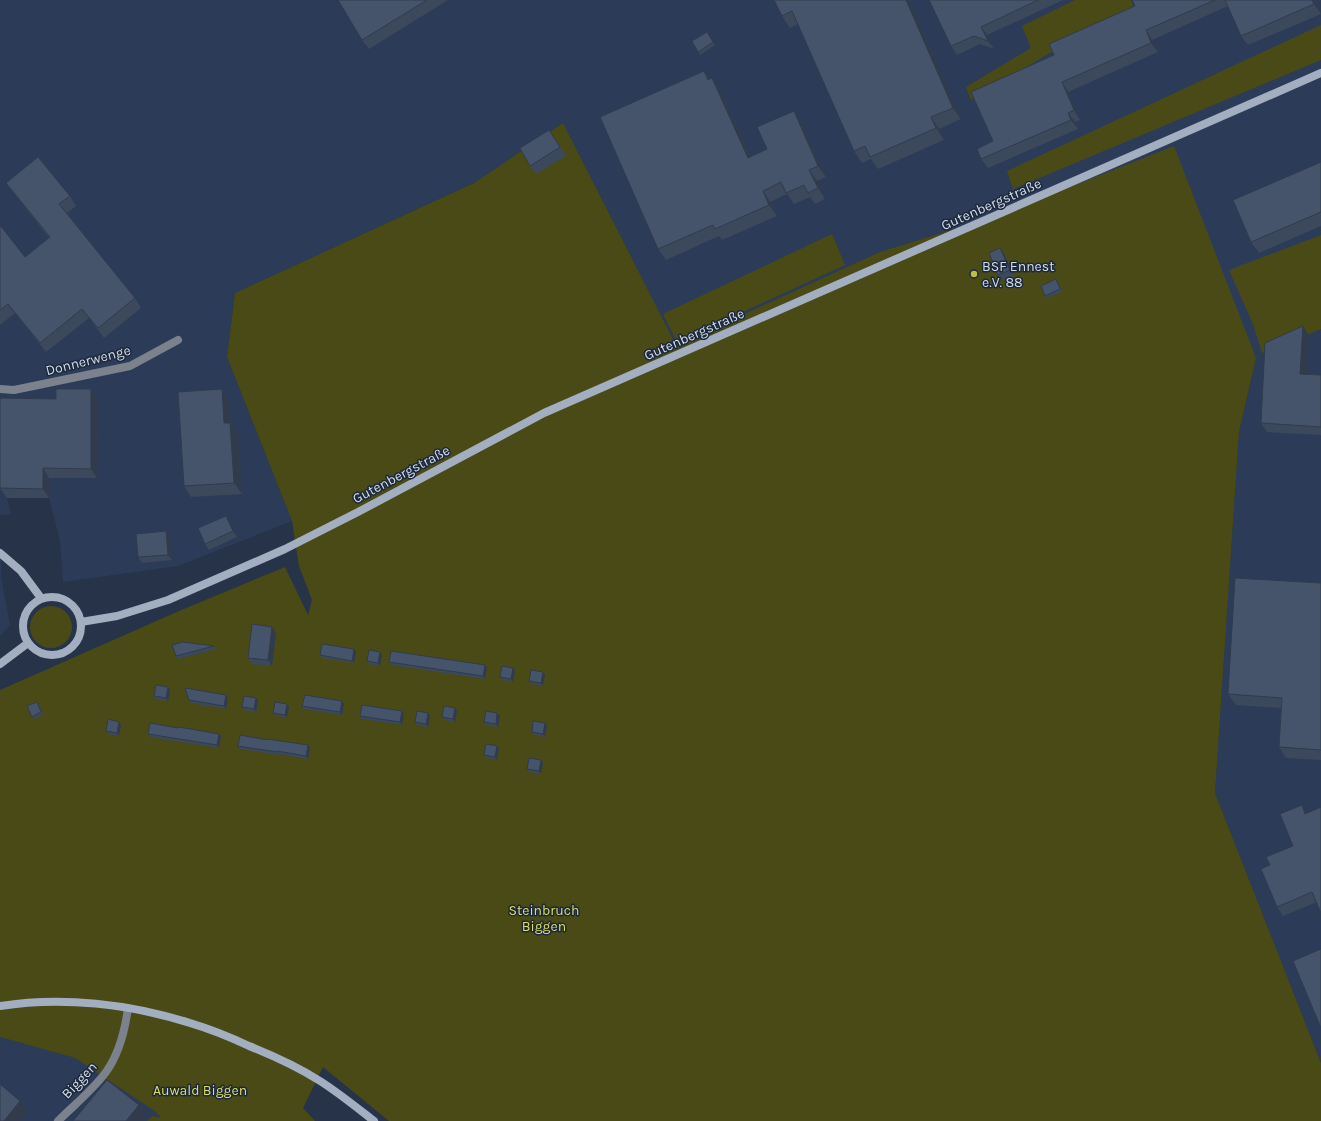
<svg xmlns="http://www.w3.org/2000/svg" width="1321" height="1121" viewBox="0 0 1321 1121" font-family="Karla,sans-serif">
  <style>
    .built { fill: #2c3c58 }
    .green { fill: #4a4a17 }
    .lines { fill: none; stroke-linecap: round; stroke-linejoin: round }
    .minor { stroke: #7b818d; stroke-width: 8 }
    .secondary { stroke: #a3aec0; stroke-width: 8 }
    .wall { fill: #3c485c }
    .shaded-wall { fill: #313b4b }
    .building { fill: #46546b; stroke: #313b4b }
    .poi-dot { fill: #bfbe41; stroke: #1c293d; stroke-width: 1.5 }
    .labels { text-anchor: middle; stroke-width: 3; stroke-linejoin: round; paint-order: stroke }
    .street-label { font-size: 14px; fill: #d3dbe9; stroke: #1c293d }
    .poi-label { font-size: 14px; fill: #d3dbe9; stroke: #1c293d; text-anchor: start }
    .park-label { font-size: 14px; fill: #dddd61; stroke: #1c293d }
  </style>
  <rect width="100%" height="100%" fill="#263348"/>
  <path class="built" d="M 0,0 L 1321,0 L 1321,1063 L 1215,793 L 1239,432 L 1256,358 L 996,216 L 880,252 L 676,345 L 563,123 L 474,183 L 235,293 L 227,357 L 292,521 L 178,566 L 63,582 L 60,541 L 49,498 L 7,498 L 11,514 L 0,515 Z
    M 0,551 L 1,554 L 1,577 L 10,625 L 0,636 Z
    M 0,1037 L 75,1058 L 165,1118 L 163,1121 L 0,1121 Z"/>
  <path class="green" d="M 1075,0 L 1131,0 L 1136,13 L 1048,54 L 971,100 L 966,87 L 1031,48 L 1022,26 Z
    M 1321,25 L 1321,60 L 1013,189 L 1007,171 Z
    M 563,123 L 676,345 L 880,252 L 996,216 L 1174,146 L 1256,358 L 1239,432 L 1215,793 L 1321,1063 L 1321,1121 L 389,1121 L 323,1067 L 303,1108 L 315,1121 L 147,1121 L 152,1116 L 161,1118 L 156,1112 L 75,1058 L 0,1037 L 0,690 L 179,611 L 285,567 L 308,615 L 312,600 L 299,566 L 292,521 L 227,357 L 235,293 L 474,183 Z
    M 832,234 L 845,265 L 677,342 L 663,314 Z
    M 1321,235 L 1321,329 L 1262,353 L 1253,324 L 1229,270 Z
    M30 627a21 21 0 1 1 42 0a21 21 0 1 1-42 0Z"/>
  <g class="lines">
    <path class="minor" d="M 0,389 L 14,390 L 130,366 L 178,340
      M 58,1121 C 74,1105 93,1090 106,1072 C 119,1054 125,1030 128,1008"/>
    <path class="secondary" d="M 0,553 L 21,571 L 41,598
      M23 626a29 29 0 1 1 58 0a29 29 0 1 1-58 0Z
      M 81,622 L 117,616 L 168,600 L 285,549 L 358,512 L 544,413 L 1321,73
      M 0,664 L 28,643
      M 0,1006 C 62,996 130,1004 190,1023 C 210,1029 230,1037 249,1046 C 274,1056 298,1067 320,1081 C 339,1093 356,1107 374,1121"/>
  </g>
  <path class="wall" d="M 338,0 L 448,0 L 369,49 L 362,40 Z
    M 774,0 L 909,0 L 961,119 L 939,129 L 944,140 L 878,169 L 871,159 L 862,163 L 854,151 L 798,24 L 790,28 L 782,16 Z
    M 929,0 L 1063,0 L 987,35 L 994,49 L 980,44 L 957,55 L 951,46 Z
    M 1132,0 L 1315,0 L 1321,14 L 1248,45 L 1241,36 L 1228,6 L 1152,40 L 1158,52 L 1068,92 L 1080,120 L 1075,122 L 1078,129 L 988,168 L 981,159 L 1054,55 L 1135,6 Z
    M 707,32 L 715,45 L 700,55 L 692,41 Z
    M 704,71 L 710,79 L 720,89 L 750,157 L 767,149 L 801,122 L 826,177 L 817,181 L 825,199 L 815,204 L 810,197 L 794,204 L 787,194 L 770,202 L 777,216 L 722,240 L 719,236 L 666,260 L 658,249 Z
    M 549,130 L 566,156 L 536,174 L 530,166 Z
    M 1321,162 L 1321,226 L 1259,253 L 1251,242 Z
    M 6,183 L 70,196 L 76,206 L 67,213 L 135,298 L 141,308 L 104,338 L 89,318 L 46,352 L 15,313 L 0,325 L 0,225 L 25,257 L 49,238 L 13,192 Z
    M 1000,248 L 1004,254 L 1014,276 L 1002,280 L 998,275 Z
    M 1056,279 L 1058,282 L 1062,292 L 1047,298 L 1045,296 Z
    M 1303,326 L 1309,335 L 1306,374 L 1321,375 L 1321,435 L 1267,432 L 1261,423 Z
    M 91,389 L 98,399 L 97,478 L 49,478 L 49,498 L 7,498 L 0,488 L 0,398 L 56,399 Z
    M 222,389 L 229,400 L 231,423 L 238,433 L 242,494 L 191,497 L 184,486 Z
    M 226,516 L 230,521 L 237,537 L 209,550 L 205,544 Z
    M 166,531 L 170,536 L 172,560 L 142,563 L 138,557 Z
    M 1321,583 L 1321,760 L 1286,758 L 1279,747 L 1281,708 L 1236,705 L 1228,694 Z
    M 276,633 L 272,666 L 252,664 L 248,658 Z
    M 214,646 L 216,649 L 178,659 L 176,656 Z
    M 354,649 L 356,652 L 354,663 L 322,658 L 320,655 Z
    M 380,652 L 382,655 L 380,666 L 369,664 L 367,661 Z
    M 389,662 L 485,665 L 487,668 L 485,679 L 391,665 Z
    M 513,668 L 515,671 L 513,682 L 502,680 L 500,677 Z
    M 545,675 L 543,686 L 532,684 L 529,681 Z
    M 168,687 L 170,690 L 168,701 L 156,699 L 154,696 Z
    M 226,695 L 228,698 L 226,709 L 191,703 L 189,700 Z
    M 256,698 L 258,701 L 256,712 L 244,710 L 242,707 Z
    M 342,701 L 344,704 L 342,715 L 304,709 L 302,706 Z
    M 37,702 L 39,705 L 43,715 L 34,719 L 32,717 Z
    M 287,704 L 289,707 L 287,718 L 275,715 L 273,713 Z
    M 455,708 L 457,711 L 455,722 L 444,720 L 442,717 Z
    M 402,711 L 404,714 L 402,725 L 362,719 L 360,716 Z
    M 428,713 L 430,716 L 428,727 L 417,725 L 415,722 Z
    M 497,713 L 500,716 L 498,727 L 486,725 L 484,722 Z
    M 119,722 L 121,725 L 119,736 L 108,734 L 106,731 Z
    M 547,726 L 545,737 L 534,735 L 532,732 Z
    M 178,728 L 221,736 L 219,748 L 150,737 L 148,734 Z
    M 267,740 L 308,745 L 310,748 L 308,759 L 279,754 L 279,755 L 240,749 L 238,746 Z
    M 497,746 L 499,748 L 497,760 L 486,758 L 484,755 Z
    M 541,760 L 543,763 L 541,774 L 529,772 L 527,769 Z
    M 1293,846 L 1317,902 L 1283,916 L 1277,907 L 1270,865 Z"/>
  <path class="shaded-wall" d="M 906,0 L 909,0 L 961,119 L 953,108 Z
    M 1312,0 L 1315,0 L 1321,14 L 1314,4 Z
    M 981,27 L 987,35 L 994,49 L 988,41 Z
    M 1146,30 L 1152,40 L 1158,52 L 1151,43 Z
    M 704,71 L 712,82 L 708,80 Z
    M 712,78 L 720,89 L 755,169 L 748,158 Z
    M 1062,82 L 1068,92 L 1080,120 L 1074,110 Z
    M 794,111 L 801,122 L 826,177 L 818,166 Z
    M 1068,113 L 1075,122 L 1078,129 L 1071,120 Z
    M 931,117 L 939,129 L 944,140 L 936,128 Z
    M 809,170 L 817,181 L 825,199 L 818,188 Z
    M 763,191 L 770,202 L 777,216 L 769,205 Z
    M 1000,248 L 1004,254 L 1014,276 L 1010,270 Z
    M 1303,326 L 1309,335 L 1306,382 L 1300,374 Z
    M 91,389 L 98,399 L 97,478 L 91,469 Z
    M 222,389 L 229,400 L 231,423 L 238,433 L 242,494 L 234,483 L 224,423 Z
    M 43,468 L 49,478 L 49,498 L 43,489 Z
    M 226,516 L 230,521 L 237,537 L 233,531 Z
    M 166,531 L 170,536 L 172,560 L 168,555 Z
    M 272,627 L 276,633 L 272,666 L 268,660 Z
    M 354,649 L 356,652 L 354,663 L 352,661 Z
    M 380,652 L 382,655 L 380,666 L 378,663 Z
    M 485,665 L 487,668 L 485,679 L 483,676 Z
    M 513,668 L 515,671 L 513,682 L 511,679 Z
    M 543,672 L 545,675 L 543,686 L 541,683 Z
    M 168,687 L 170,690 L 168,701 L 166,698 Z
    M 226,695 L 228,698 L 226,709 L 224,706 Z
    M 256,698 L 258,701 L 256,712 L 254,709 Z
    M 342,701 L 344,704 L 342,715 L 340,712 Z
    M 287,704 L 289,707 L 287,718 L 285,715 Z
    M 455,708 L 457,711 L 455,722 L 453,719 Z
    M 402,711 L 404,714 L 402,725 L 400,722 Z
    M 428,713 L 430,716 L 428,727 L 426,724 Z
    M 497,713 L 500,716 L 498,727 L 496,724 Z
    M 119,722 L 121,725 L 119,736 L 117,733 Z
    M 545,723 L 547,726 L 545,737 L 543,734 Z
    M 219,734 L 221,736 L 219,748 L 217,745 Z
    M 308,745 L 310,748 L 308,759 L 306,756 Z
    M 497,746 L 499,748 L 497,760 L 495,757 Z
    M 541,760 L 543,763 L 541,774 L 539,771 Z
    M 1302,805 L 1308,814 L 1305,814 Z
    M 20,1101 L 28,1112 L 21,1121 L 4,1121 Z
    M 139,1105 L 147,1117 L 143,1121 L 126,1121 Z"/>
  <path class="building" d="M 338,0 L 427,0 L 362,40 Z
    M 774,0 L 906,0 L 953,108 L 931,117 L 936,128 L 870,157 L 865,146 L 854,151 L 792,11 L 782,16 Z
    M 929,0 L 1038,0 L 981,27 L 988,41 L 974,36 L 951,46 Z
    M 1132,0 L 1215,0 L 1146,30 L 1151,43 L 1062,82 L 1074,110 L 1068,113 L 1071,120 L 981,159 L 977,149 L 993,141 L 971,92 L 1054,55 L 1049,44 L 1135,6 Z
    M 1225,0 L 1312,0 L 1314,4 L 1241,36 Z
    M 707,32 L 713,42 L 698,52 L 692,41 Z
    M 704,71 L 708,80 L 712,78 L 748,158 L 767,149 L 757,127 L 794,111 L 818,166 L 809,170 L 818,188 L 808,193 L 804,185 L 786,193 L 781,182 L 763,191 L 769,205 L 715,229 L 713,225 L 658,249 L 600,117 Z
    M 549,130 L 560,147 L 530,166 L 520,148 Z
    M 38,157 L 70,196 L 59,204 L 135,298 L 98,328 L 82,309 L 40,343 L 8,304 L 0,310 L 0,225 L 25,257 L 50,237 L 6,183 Z
    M 1321,162 L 1321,212 L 1251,242 L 1233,200 Z
    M 1000,248 L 1010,270 L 998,275 L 989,253 Z
    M 1056,279 L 1060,289 L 1045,296 L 1041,286 Z
    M 1303,326 L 1300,374 L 1321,375 L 1321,427 L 1261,423 L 1265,343 Z
    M 56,389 L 91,389 L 91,469 L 43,468 L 43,489 L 0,488 L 0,398 L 56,399 Z
    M 222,389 L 224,423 L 230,423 L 234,483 L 184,486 L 178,392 Z
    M 226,516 L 233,531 L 205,544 L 198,528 Z
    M 166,531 L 168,555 L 138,557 L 136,534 Z
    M 1235,578 L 1321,583 L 1321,750 L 1279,747 L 1282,698 L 1228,694 Z
    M 252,624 L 272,627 L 268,660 L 248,658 Z
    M 183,642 L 214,646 L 176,656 L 172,645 Z
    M 322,644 L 354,649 L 352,661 L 320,655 Z
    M 369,650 L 380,652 L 378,663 L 367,661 Z
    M 391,651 L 485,665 L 483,676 L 389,662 Z
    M 502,666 L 513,668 L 511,679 L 500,677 Z
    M 531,670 L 543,672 L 541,683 L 529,681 Z
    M 156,685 L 168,687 L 166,698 L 154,696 Z
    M 185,688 L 226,695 L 224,706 L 189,700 Z
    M 305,695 L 342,701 L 340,712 L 302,706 Z
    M 244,696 L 256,698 L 254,709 L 242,707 Z
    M 37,702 L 41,712 L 32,717 L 27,706 Z
    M 275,702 L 287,704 L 285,715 L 273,713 Z
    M 362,705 L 402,711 L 400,722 L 360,716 Z
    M 444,706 L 455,708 L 453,719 L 442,717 Z
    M 417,711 L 428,713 L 426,724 L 415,722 Z
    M 486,711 L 497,713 L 496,724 L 484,722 Z
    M 108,719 L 119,722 L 117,733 L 106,731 Z
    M 533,721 L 545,723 L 543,734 L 532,732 Z
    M 150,723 L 178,728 L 179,727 L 219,734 L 217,745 L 148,734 Z
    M 240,735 L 267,740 L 267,739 L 308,745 L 306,756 L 277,751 L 277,752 L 238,746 Z
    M 486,744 L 497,746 L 495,757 L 484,755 Z
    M 529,758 L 541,760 L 539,771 L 527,769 Z
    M 1302,805 L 1305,814 L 1321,807 L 1321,913 L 1312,892 L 1277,907 L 1261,869 L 1270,865 L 1266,857 L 1293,846 L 1280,814 Z
    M 1321,949 L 1321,1028 L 1293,961 Z
    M 107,1080 L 139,1105 L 126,1121 L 73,1121 Z
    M 0,1084 L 20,1101 L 4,1121 L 0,1121 Z"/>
  <circle class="poi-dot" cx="974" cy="274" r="4"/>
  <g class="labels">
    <g class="street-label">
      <text transform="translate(991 204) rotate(-24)" y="5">Gutenbergstraße</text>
      <text transform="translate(694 334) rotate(-24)" y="5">Gutenbergstraße</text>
      <text transform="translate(88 360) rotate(-14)" y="5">Donnerwenge</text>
      <text transform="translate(401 474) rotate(-28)" y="5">Gutenbergstraße</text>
      <text transform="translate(79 1080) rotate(-47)" y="5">Biggen</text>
    </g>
    <g class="poi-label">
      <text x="982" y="271">BSF Ennest<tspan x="982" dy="16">e.V. 88</tspan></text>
    </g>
    <g class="park-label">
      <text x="544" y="915">Steinbruch<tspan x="544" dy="16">Biggen</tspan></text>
      <text x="200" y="1095">Auwald Biggen</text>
    </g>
  </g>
</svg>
